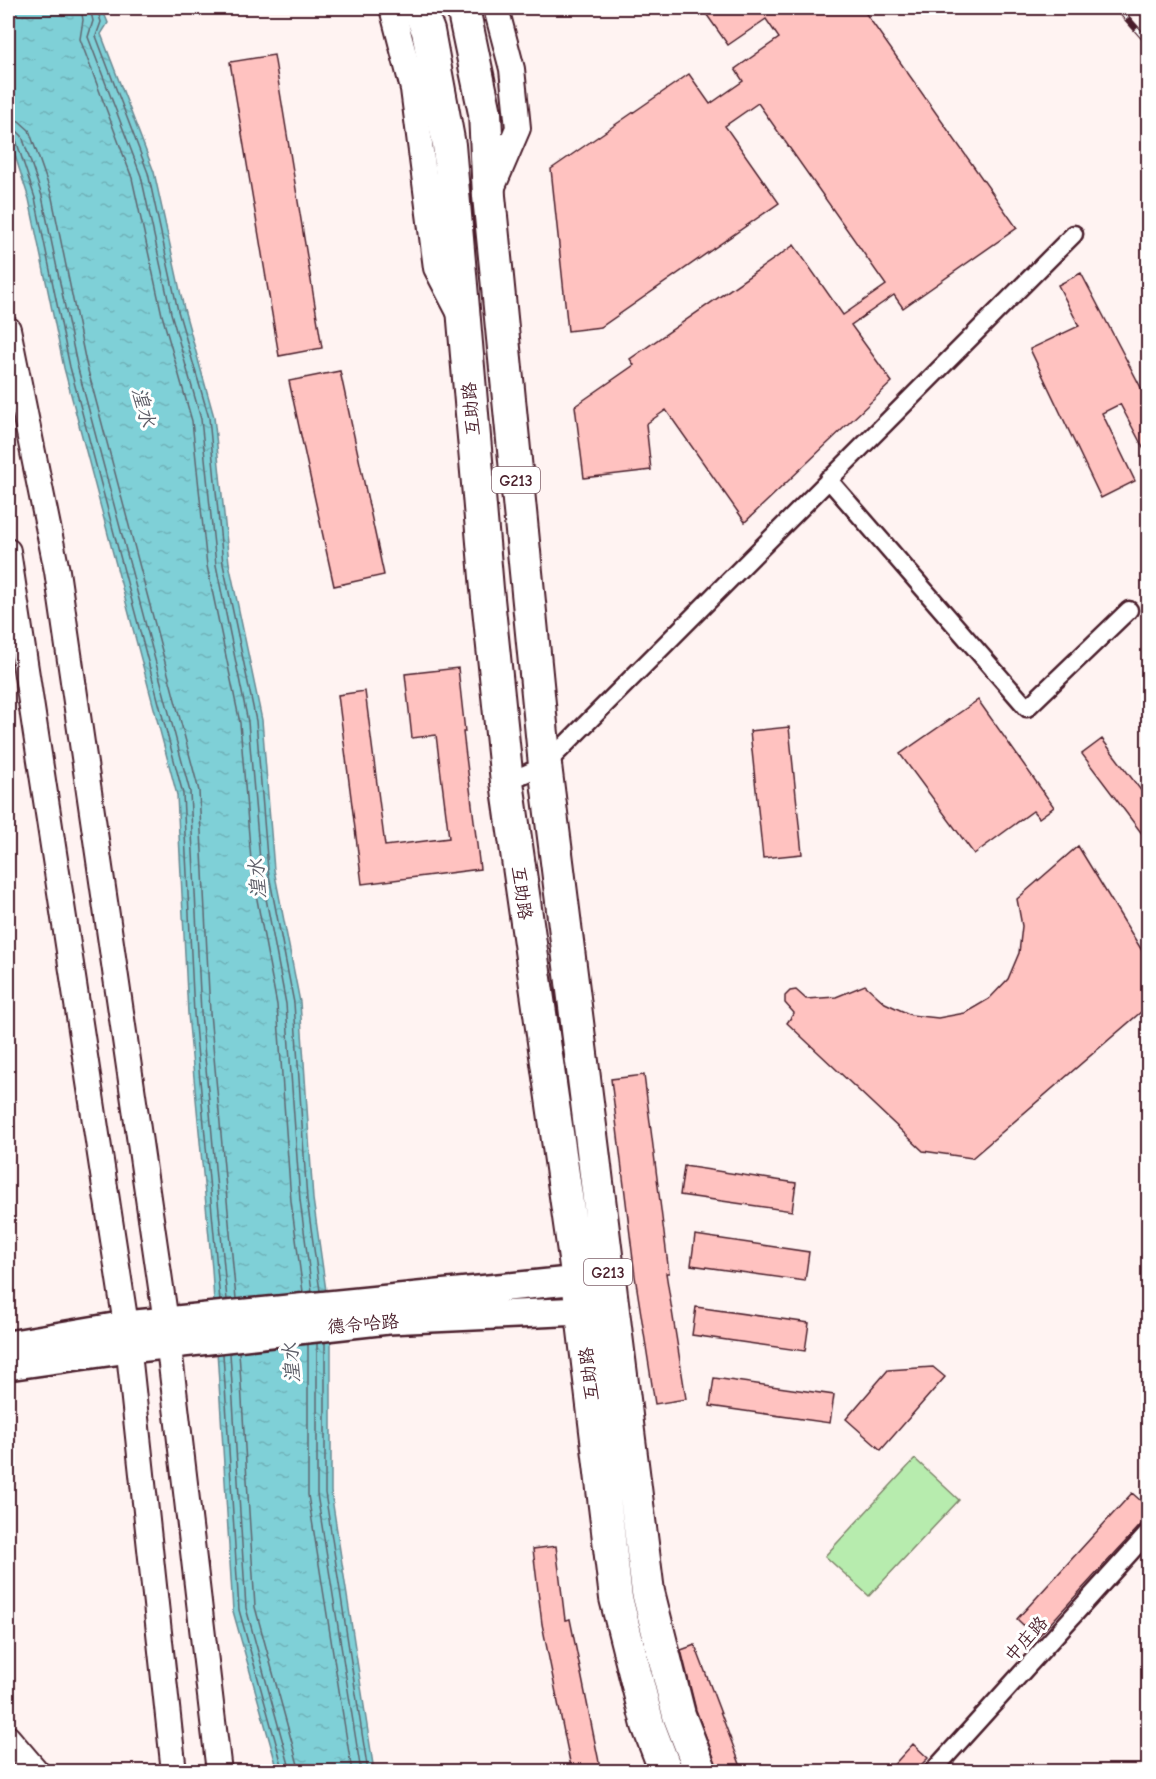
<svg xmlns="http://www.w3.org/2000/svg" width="1156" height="1779" viewBox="0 0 1156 1779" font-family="'Comic Neue','LXGW WenKai TC',sans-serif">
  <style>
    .grass { fill: #b7ecae; stroke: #80866c; stroke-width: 1.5 }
    .water { fill: url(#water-ripples); stroke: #6a8992; stroke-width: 1.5 }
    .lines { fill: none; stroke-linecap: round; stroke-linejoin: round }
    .shore { stroke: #5f6670; stroke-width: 1.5 }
    .building { fill: #ffc2c0; stroke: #4a1f2b; stroke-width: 1.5 }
    .street-casing { stroke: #4a1f2b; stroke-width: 21 }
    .secondary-casing { stroke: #4a1f2b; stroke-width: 28 }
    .primary-casing { stroke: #4a1f2b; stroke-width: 32 }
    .highway-casing { stroke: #4a1f2b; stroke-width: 36 }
    .street { stroke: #fff; stroke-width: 16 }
    .secondary { stroke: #fff; stroke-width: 24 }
    .primary { stroke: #fff; stroke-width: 27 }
    .highway { stroke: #fff; stroke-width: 32 }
    .rail-casing { stroke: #4a1f2b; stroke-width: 7 }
    .rail { stroke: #fff; stroke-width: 4.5; stroke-dasharray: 14; stroke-linecap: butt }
    .labels { text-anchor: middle; stroke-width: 6; stroke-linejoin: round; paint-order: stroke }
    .shield { fill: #fff; stroke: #80626b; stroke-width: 1.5 }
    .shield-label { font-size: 16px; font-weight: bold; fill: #4a1f2b }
    .street-label { font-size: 18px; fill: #4a1f2b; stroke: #fff }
    .water-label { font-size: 20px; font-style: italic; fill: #5d5d67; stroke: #fff }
  </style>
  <defs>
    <pattern id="water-ripples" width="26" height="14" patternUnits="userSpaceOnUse" patternTransform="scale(1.5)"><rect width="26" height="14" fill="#7fd0d7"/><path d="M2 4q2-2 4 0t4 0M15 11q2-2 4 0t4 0" fill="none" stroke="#6fb2b9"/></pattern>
  </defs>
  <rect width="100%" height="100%" fill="#fff3f2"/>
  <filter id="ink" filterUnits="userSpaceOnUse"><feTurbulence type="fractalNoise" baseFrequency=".0167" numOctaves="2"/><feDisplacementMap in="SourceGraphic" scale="12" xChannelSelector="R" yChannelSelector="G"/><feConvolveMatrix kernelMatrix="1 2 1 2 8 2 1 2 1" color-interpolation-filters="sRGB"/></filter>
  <g filter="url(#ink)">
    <path class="grass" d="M 915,1459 L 959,1500 L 869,1596 L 825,1556 Z"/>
    <path class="water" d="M 8,8 L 102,8 L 108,23 L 101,34 L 154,172 L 184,309 L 214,417 L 229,563 L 262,720 L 274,870 L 300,1002 L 313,1199 L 331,1326 L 331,1492 L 374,1771 L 278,1771 L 233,1611 L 212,1269 L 188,1014 L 177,795 L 64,368 L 29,199 L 8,134 Z"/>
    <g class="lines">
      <path class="shore" d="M 81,8 L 83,20 L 80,39 L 132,178 L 162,315 L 192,421 L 207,566 L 240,723 L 252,873 L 277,1005 L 291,1201 L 303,1292
        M 90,8 L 93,21 L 88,37 L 141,176 L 171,313 L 201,419 L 216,565 L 248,722 L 261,872 L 286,1004 L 300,1200 L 312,1291
        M 97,8 L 101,22 L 96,36 L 148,173 L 178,311 L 209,418 L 223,564 L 256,721 L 268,870 L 294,1003 L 307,1200 L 320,1291
        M 8,119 L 19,121 L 29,130 L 51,193 L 86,363 L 199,791 L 210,1013 L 236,1299
        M 8,128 L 16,130 L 22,136 L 42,196 L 77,365 L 190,792 L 201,1013 L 227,1300
        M 8,136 L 16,140 L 35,198 L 70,367 L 183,794 L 194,1014 L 220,1301
        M 325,1342 L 325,1493 L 368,1772
        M 317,1343 L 317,1494 L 361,1772
        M 308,1344 L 308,1495 L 352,1772
        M 239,1352 L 255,1607 L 300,1772
        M 230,1353 L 246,1608 L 291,1772
        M 223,1354 L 239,1610 L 284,1772"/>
    </g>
    <path class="building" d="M 702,8 L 862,8 L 1017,228 L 903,308 L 894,295 L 851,325 L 892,382 L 745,522 L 666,410 L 646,424 L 651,470 L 584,478 L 575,406 L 634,365 L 630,359 L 794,245 L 843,315 L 886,285 L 758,103 L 725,126 L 779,203 L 601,327 L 568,331 L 551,169 L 689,74 L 710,104 L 743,81 L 735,69 L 779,38 L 766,19 L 728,45 Z
      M 274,55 L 322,348 L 279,356 L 230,62 Z
      M 1081,273 L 1149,403 L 1149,459 L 1120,404 L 1102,413 L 1135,481 L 1101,498 L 1030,349 L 1079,326 L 1058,285 Z
      M 340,371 L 384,575 L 334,586 L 289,381 Z
      M 458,668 L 465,732 L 463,732 L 480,869 L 362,884 L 338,695 L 365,691 L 385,846 L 449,838 L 436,735 L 412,738 L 405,674 Z
      M 978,700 L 1054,807 L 1039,818 L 1033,811 L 974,854 L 900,754 Z
      M 789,727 L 802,854 L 763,858 L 750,731 Z
      M 1102,739 L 1149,801 L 1149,843 L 1082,754 Z
      M 1078,846 L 1149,962 L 1149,1005 L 972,1158 L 923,1151 L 787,1023 L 794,1013 L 785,1003 L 785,996 L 790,991 L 796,990 L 806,999 L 836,997 L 865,985 L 885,1003 L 911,1015 L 938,1018 L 965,1013 L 989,999 L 1008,979 L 1019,953 L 1022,926 L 1017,899 Z
      M 644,1075 L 669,1273 L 666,1273 L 686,1399 L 655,1404 L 635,1276 L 611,1079 Z
      M 684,1166 L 796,1183 L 792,1211 L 680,1195 Z
      M 695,1235 L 809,1252 L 805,1281 L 691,1265 Z
      M 696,1307 L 809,1323 L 805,1351 L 692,1335 Z
      M 933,1367 L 945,1377 L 881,1450 L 846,1419 L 888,1370 Z
      M 714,1378 L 834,1395 L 830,1423 L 710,1406 Z
      M 1132,1493 L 1149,1508 L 1149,1516 L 1037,1638 L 1017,1619 Z
      M 556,1546 L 565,1620 L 570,1619 L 601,1772 L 572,1772 L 542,1624 L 533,1549 Z
      M 695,1645 L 743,1772 L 719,1772 L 696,1710 L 681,1650 Z
      M 913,1744 L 928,1758 L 914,1772 L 887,1772 Z"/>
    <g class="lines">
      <g class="street-casing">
        <path id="street" d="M 828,479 L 1027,708 L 1129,610
          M 507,782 L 545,765 L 1074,234
          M 932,1772 L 1148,1533"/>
      </g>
      <g class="secondary-casing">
        <path id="secondary" d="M 392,8 L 413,89 L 436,268 L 461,316
          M 491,191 L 518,128 L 512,69 L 496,8
          M 8,329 L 57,571 L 166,1322 L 219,1772
          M 8,551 L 126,1325 L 174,1772
          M 8,1738 L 37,1772"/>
      </g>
      <g class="primary-casing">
        <path id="primary" d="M 8,1345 L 126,1325 L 599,1278
          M 8,1366 L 129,1349 L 388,1320 L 603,1310"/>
      </g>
      <g class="highway-casing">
        <path id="highway" d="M 419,8 L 428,31 L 449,145 L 487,589 L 507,782 L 578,1280 L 616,1598 L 648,1725 L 666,1772
          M 463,8 L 485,113 L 489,196 L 545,765 L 648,1592 L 679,1715 L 701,1772"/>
      </g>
      <use href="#street" class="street"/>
      <use href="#secondary" class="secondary"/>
      <use href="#primary" class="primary"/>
      <use href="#highway" class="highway"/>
      <g class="rail-casing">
        <path id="rail" d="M 1118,8 L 1148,42"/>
      </g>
      <use href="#rail" class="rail"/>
    </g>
  </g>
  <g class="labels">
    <g class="shield">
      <rect x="492" y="467" width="48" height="26" rx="4.5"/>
      <rect x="584" y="1259" width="48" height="26" rx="4.5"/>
    </g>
    <g class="shield-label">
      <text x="516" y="486">G213</text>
      <text x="608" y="1278">G213</text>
    </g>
    <g class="street-label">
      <text transform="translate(471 409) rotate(-95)" y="6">互助路</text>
      <text transform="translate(522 893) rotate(82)" y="6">互助路</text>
      <text transform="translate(363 1324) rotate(-5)" y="6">德令哈路</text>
      <text transform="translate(589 1374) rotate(-97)" y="6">互助路</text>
      <text transform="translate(1026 1639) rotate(-48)" y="6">中庄路</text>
    </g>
    <g class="water-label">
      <text transform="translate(144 407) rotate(75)" y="7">湟水</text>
      <text transform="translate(257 879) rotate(-94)" y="7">湟水</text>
      <text transform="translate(291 1363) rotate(-94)" y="7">湟水</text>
    </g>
  </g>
  <rect width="1156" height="1779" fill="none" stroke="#fff" stroke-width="30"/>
  <rect x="15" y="15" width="1126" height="1749" fill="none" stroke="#4a1f2b" stroke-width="2" filter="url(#ink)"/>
</svg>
